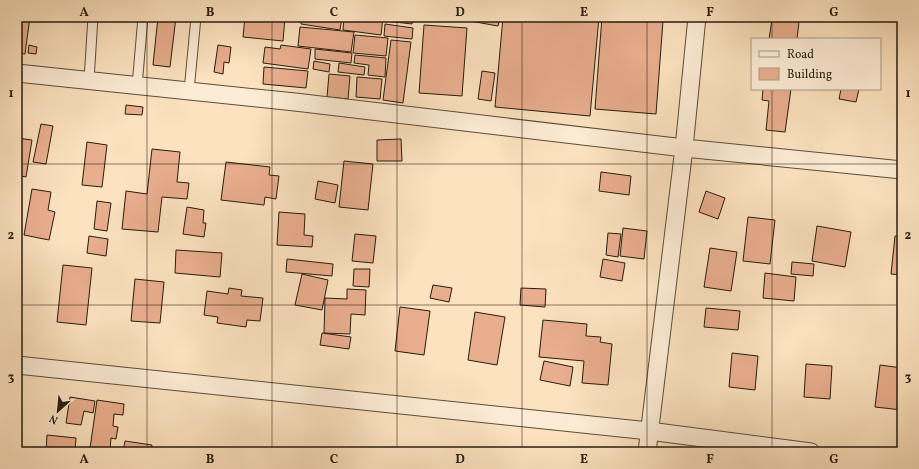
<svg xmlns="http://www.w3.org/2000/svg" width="919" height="469" viewBox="0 0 919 469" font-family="Vollkorn,serif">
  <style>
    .building { fill: #e9ae8e; stroke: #281c0e }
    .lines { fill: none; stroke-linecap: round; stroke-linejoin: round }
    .service-casing { stroke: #5d4e3a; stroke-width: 11 }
    .minor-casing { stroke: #5d4e3a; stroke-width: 19 }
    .service { stroke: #fdecd5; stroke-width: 9 }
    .minor { stroke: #fdecd5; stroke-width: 17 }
    .grid { fill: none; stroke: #281c0e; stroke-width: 1; stroke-opacity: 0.55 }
    .neatline { fill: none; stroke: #281c0e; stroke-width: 1.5 }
    .grid-label { font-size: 13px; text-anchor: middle; font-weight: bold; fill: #281c0e }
  </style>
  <rect width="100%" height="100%" fill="#fce2bf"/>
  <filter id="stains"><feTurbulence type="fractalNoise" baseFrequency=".005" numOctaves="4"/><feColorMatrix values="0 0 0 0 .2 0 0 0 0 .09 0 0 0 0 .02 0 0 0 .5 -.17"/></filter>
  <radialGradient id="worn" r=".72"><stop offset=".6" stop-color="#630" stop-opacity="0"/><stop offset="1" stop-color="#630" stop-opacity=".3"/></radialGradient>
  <path class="building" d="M 17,17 L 30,17 L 25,54 L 17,53 Z
    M 158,17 L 176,17 L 170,67 L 153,65 Z
    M 245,17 L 285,17 L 283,41 L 243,37 Z
    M 302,17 L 342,17 L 340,30 L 301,24 Z
    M 344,17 L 383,17 L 381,35 L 343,30 Z
    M 386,17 L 413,17 L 412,24 L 386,21 Z
    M 430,17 L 466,17 L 466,21 L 430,20 Z
    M 471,17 L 500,17 L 498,26 L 470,21 Z
    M 503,17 L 599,17 L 590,116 L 495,107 Z
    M 602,17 L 663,21 L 656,114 L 595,109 Z
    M 772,19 L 799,22 L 797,39 L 769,39 Z
    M 385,24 L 413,28 L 412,39 L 384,36 Z
    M 424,25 L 467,28 L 462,96 L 419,93 Z
    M 300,27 L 354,32 L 351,52 L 298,46 Z
    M 355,35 L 388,38 L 386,56 L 353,53 Z
    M 391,40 L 411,42 L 403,103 L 383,100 Z
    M 29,45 L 37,47 L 36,54 L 28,53 Z
    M 218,45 L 231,47 L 229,63 L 224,62 L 223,74 L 214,72 Z
    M 281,45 L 311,49 L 308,69 L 263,63 L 265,47 L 280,49 Z
    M 315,49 L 352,53 L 351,63 L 315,59 Z
    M 355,55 L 386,58 L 385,77 L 368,75 L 369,65 L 354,63 Z
    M 314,61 L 330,64 L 329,72 L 313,69 Z
    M 339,63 L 365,67 L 364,75 L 338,72 Z
    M 264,67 L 308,71 L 306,88 L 263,84 Z
    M 482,71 L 495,73 L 491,101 L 478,99 Z
    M 329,74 L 350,76 L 348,99 L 327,97 Z
    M 357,77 L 382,79 L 380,99 L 356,97 Z
    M 763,89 L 791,89 L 785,132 L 766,130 L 769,101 L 762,100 Z
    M 841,89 L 859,89 L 856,102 L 839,99 Z
    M 126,105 L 143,107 L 142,115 L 125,114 Z
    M 41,124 L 53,126 L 46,164 L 33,162 Z
    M 17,138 L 32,140 L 26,177 L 17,175 Z
    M 401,139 L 402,161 L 377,161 L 377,140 Z
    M 87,142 L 107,145 L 102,187 L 82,185 Z
    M 152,149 L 180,152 L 177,182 L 189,183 L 187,199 L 162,197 L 158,232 L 122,229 L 126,191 L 147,194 Z
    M 344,161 L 373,164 L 368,210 L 339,207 Z
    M 226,162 L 270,167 L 269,175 L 279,176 L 276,199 L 265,197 L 264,205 L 221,200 Z
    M 601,172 L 631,176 L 629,195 L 599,191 Z
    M 318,181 L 338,185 L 335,203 L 315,199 Z
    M 32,189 L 51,192 L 48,210 L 55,212 L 49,240 L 24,235 Z
    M 706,191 L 725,198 L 718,219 L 699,212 Z
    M 97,201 L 111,203 L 107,231 L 94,229 Z
    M 187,207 L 204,210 L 203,223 L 206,223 L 204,237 L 183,234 Z
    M 279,212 L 305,214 L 304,235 L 313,236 L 312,247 L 277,245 Z
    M 748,217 L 775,220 L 770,264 L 743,261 Z
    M 817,226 L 851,232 L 845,267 L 812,261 Z
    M 623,228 L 647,231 L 644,259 L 620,256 Z
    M 608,233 L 621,234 L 618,257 L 606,255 Z
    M 355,234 L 376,236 L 373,263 L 352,261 Z
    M 89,236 L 108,239 L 106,256 L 87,253 Z
    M 895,236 L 902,237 L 902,275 L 891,274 Z
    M 710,248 L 737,252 L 731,291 L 704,287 Z
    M 176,250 L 222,253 L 220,277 L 175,273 Z
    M 287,259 L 333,264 L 332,276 L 286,272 Z
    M 603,259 L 625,263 L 622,281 L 600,277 Z
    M 792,262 L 814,264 L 813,276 L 791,274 Z
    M 63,265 L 92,268 L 86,325 L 57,322 Z
    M 354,269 L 370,269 L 369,287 L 353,286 Z
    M 765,273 L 796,277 L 794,301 L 763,298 Z
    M 302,274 L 328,280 L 322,310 L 295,305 Z
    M 135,279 L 164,282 L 160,323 L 131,321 Z
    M 433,285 L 452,288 L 449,302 L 430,298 Z
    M 229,288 L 242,290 L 241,296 L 263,298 L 260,321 L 247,320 L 246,327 L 217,323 L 218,317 L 204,315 L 207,291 L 228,294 Z
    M 521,288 L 546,289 L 545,307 L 520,305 Z
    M 347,289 L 366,290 L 365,315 L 351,314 L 350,334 L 324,333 L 325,298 L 347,299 Z
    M 400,307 L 430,311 L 424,355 L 395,351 Z
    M 706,308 L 740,311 L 738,330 L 704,327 Z
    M 475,312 L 505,317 L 497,365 L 468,360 Z
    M 543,320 L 587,324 L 586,336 L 601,337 L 600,342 L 612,344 L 608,385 L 582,383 L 584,361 L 539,357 Z
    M 322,333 L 351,337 L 349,349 L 320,345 Z
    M 732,353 L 758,356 L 755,390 L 729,387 Z
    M 544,361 L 573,367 L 570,386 L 540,380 Z
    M 806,364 L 832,366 L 830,399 L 804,397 Z
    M 880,365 L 902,368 L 902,410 L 875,407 Z
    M 70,397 L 95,401 L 93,413 L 84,411 L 81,425 L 66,423 Z
    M 97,400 L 124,404 L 123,415 L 114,414 L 113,426 L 118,427 L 116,439 L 111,438 L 110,450 L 90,448 Z
    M 47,435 L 76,438 L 75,452 L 46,452 Z
    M 125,441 L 152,445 L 151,452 L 123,452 Z"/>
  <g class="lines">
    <g class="service-casing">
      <path id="service" d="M 89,80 L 93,17
        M 137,86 L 143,17
        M 189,91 L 196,17"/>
    </g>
    <g class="minor-casing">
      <path id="minor" d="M 17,73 L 295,102 L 684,148 L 902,170
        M 17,365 L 649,431 L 811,452
        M 647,452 L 684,148 L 697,17"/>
    </g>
    <use href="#service" class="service"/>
    <use href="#minor" class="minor"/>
  </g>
  <path class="grid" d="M 147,17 L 147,452M 272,17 L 272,452M 397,17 L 397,452M 522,17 L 522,452M 647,17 L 647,452M 772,17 L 772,39M 772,89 L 772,452M 17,164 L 902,164M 17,305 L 902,305"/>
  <rect width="919" height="469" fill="none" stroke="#fce2bf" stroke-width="44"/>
  <rect x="751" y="38" width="130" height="52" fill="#fdecd5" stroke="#a89985"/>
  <rect x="759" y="51" width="20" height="6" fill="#fdecd5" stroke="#a89985"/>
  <text x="787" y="58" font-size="12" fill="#281c0e">Road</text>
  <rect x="759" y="68" width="20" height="12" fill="#e9ae8e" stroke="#a89985"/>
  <text x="787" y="78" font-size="12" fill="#281c0e">Building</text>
  <g transform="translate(58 411) rotate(207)" stroke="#fdecd5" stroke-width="3" paint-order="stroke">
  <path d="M0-3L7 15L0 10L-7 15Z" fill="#281c0e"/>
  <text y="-6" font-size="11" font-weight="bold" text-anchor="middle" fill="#281c0e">N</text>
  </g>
  <rect x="22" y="22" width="875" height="425" class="neatline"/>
  <g class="grid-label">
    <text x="84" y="16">A</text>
    <text x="210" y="16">B</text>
    <text x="334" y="16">C</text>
    <text x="460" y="16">D</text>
    <text x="584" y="16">E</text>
    <text x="710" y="16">F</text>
    <text x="834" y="16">G</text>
    <text x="11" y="97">1</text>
    <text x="908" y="97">1</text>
    <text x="11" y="239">2</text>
    <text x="908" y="239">2</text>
    <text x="11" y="381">3</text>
    <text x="908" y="381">3</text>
    <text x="84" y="463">A</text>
    <text x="210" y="463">B</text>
    <text x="334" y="463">C</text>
    <text x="460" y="463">D</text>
    <text x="584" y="463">E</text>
    <text x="710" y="463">F</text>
    <text x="834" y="463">G</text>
  </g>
  <rect width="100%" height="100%" filter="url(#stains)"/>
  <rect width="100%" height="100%" fill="url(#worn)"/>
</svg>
